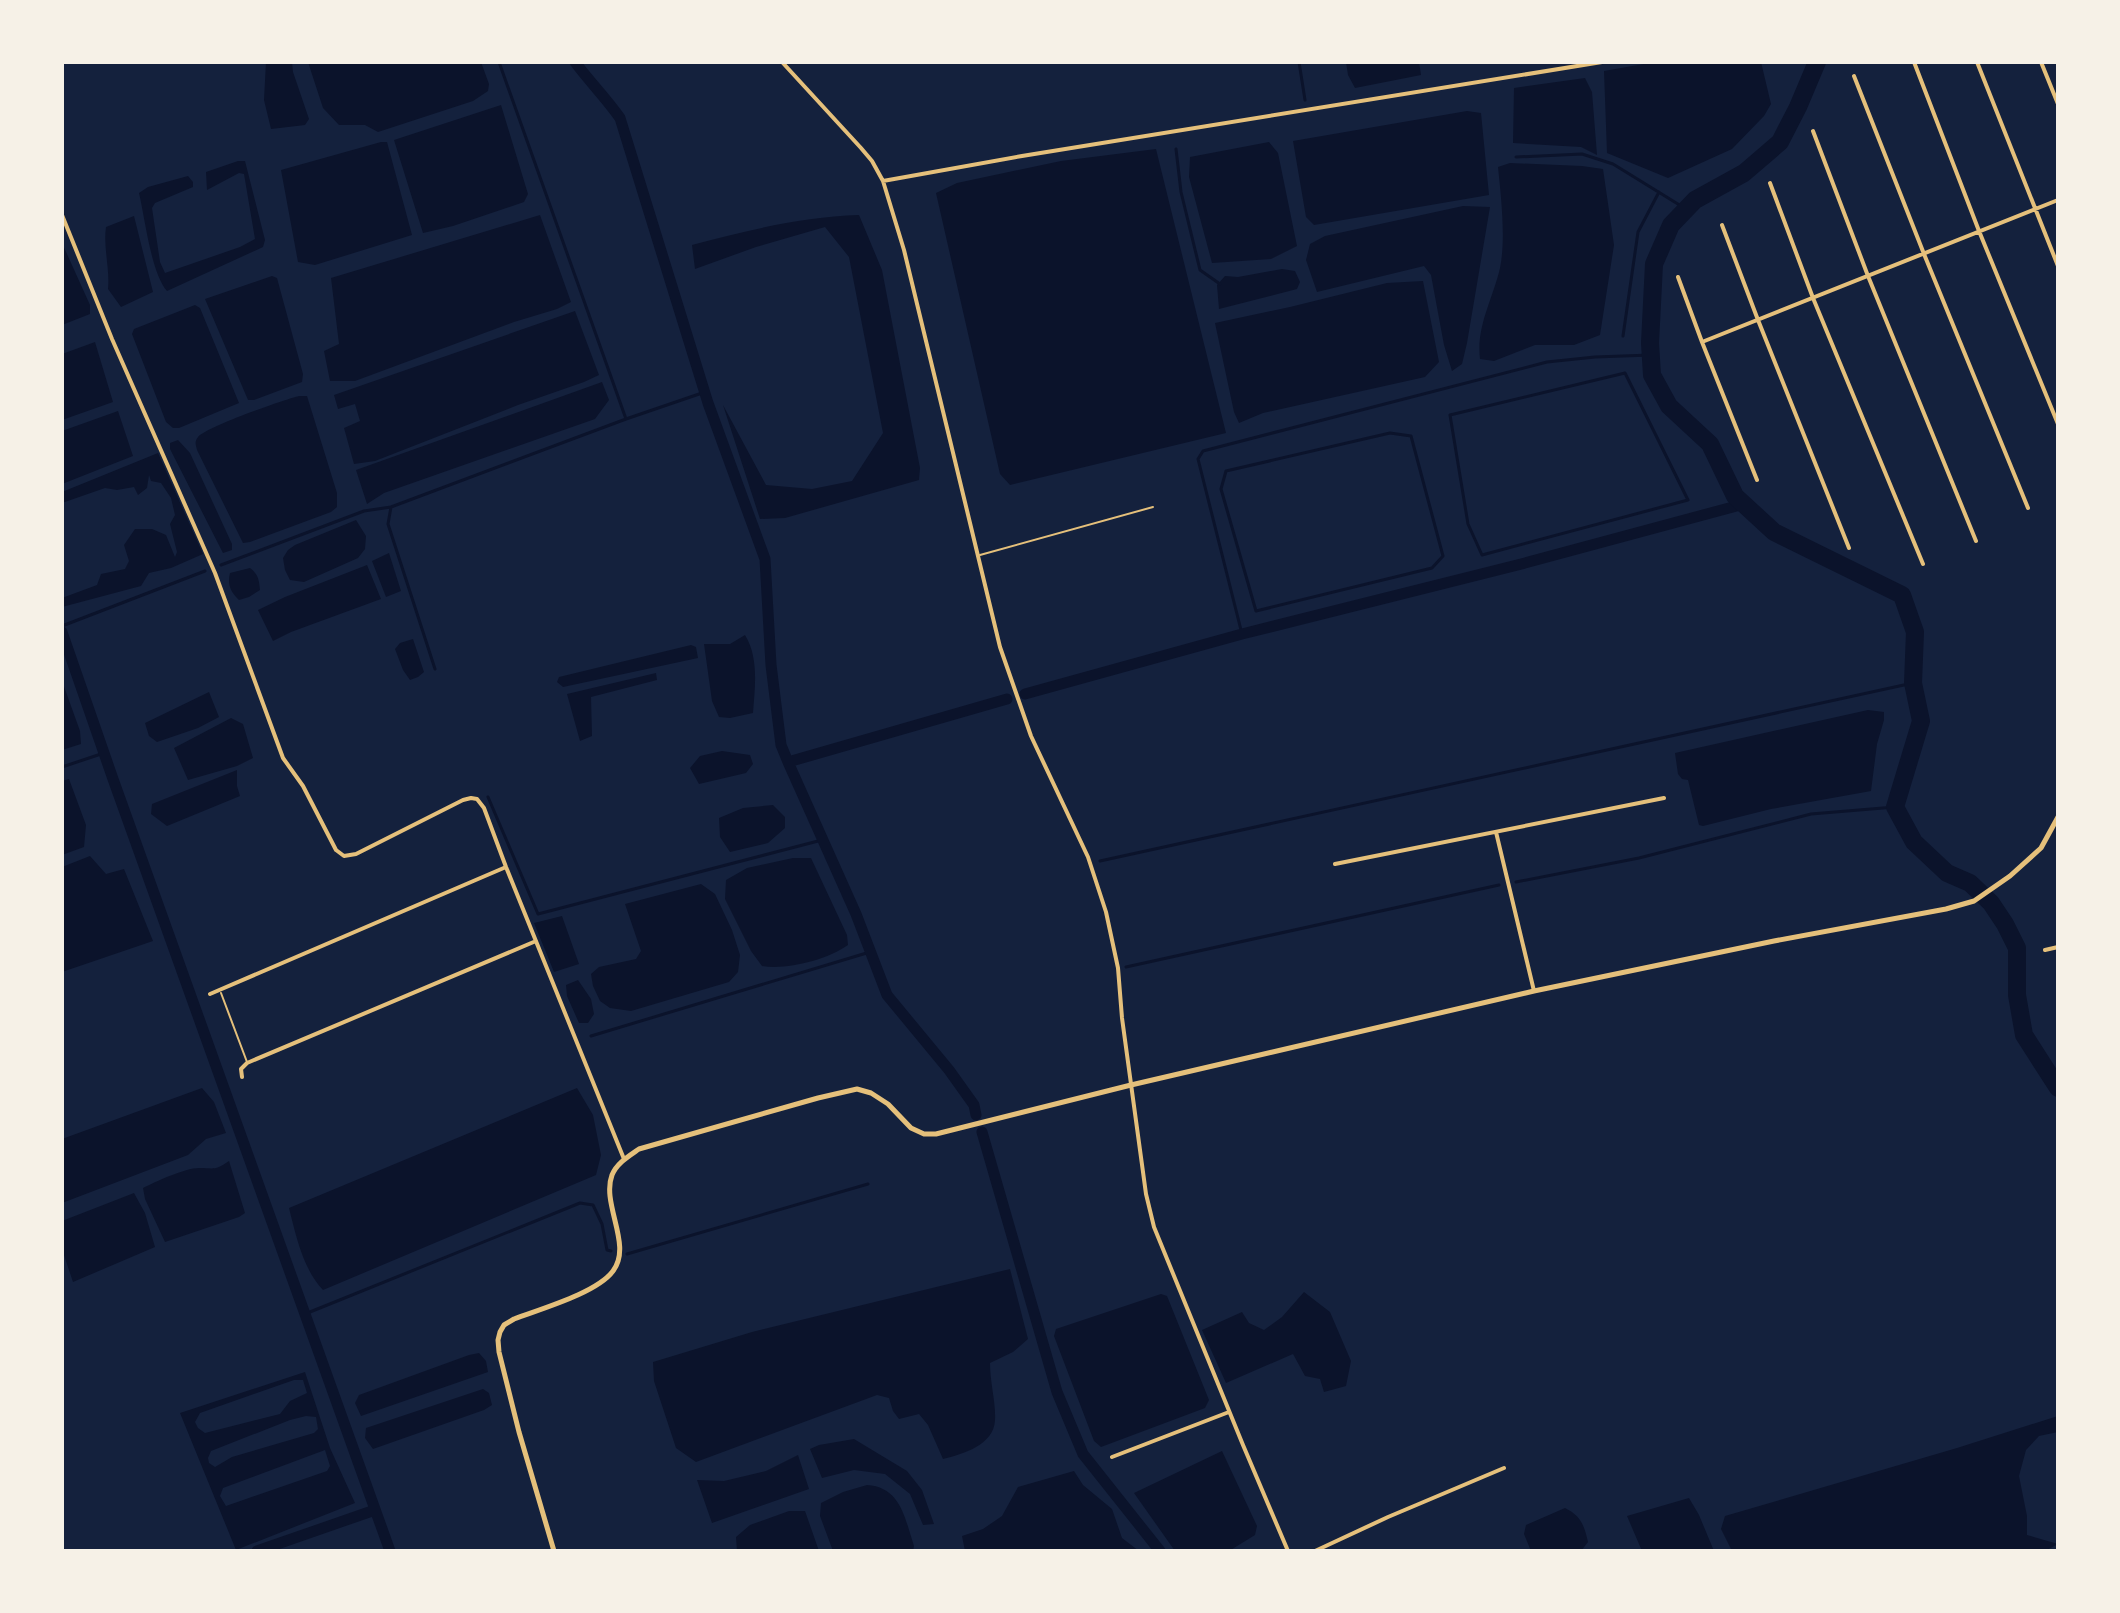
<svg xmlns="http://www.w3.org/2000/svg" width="2120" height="1613" viewBox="0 0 2120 1613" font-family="Merriweather,serif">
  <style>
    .water { fill: #0b132b; fill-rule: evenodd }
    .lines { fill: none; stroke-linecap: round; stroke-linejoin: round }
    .stream { stroke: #0b132b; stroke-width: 3 }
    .canal { stroke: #0b132b; stroke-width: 11 }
    .river { stroke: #0b132b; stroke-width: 18 }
    .service { stroke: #e5c07b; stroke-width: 2 }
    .minor { stroke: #e5c07b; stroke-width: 4 }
    .tertiary { stroke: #e5c07b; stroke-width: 5 }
  </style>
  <rect width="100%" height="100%" fill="#14213d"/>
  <path class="water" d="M 266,62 L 292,62 L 293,72 L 309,119 L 305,125 L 271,129 L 264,100 Z
    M 308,62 L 481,62 L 489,84 L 488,91 L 473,101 L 378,132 L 365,125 L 339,125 L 323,108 Z
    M 1346,62 L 1419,62 L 1421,75 L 1355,88 L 1348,75 Z
    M 1655,62 L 1761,62 L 1771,104 L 1764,116 L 1732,149 L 1668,178 L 1607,153 L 1604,71 Z
    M 1585,78 L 1592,92 L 1597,155 L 1581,147 L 1513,143 L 1514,88 Z
    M 501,105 L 528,194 L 524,202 L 453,226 L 423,233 L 394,140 Z
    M 1467,111 L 1481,113 L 1489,195 L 1314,225 L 1306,217 L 1293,141 Z
    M 381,142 L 387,142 L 412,235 L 315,265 L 298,262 L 281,170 Z
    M 1269,142 L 1278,153 L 1297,246 L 1271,259 L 1212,263 L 1189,177 L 1190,157 Z
    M 1156,149 L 1226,433 L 1010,485 L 1000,474 L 936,193 L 957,183 L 1061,161 Z
    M 238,161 L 245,161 L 265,240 L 263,247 L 167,291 C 151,273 145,218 139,193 L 148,187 L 188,176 L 193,182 L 193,187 L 155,203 L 152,208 L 160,262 L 165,273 L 240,247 L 255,239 L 244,174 L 239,173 L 207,190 L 206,172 Z
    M 1510,163 L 1582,166 L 1603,169 L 1614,245 L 1600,335 L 1574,345 L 1535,345 L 1494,361 L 1480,359 C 1476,326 1493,299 1500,268 C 1506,239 1501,196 1498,167 Z
    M 1463,206 L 1490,207 L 1467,343 L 1462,364 L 1452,371 L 1444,345 L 1431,275 L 1424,266 L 1317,292 L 1306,260 L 1310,244 L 1325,236 Z
    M 540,215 L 571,302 L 557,309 L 514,322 L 355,381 L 330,381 L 324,351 L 339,344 L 331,278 Z
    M 859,215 L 882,270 L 920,468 L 919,480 L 785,518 L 760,519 L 723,405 L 766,485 L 812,489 L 852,481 L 883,433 L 849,257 L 825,227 L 756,247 L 695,269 L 692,245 C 748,230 802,217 859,215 Z
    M 134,216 L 153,292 L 121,307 L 108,289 C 110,268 103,247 106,227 Z
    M 62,243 L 90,305 L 90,314 L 62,325 Z
    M 1282,269 L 1295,271 L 1300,282 L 1297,289 L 1219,309 L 1217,285 L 1225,276 L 1238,277 Z
    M 272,276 L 277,278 L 303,374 L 302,382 L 254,400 L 248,400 L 205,299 Z
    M 1423,281 L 1439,362 L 1425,377 L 1263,413 L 1239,423 L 1234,412 L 1215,323 L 1290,307 L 1387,283 Z
    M 195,305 L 200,308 L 239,403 L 179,428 L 173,428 L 166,422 L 132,334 L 134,329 Z
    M 575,311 L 599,375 L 584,382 L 518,405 L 375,461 L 354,464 L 344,428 L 360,421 L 355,404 L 338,409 L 334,395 Z
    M 95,342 L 113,402 L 62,420 L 62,354 Z
    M 602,382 L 609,400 L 595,419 L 384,493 L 367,504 L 356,470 Z
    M 299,396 L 307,396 L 337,493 L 337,507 L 331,512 L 250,542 L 243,543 L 197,450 C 196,445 194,442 198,437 C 206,427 283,400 299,396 Z
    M 118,411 L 133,456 L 62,484 L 62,431 Z
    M 178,440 L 190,453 L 232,544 L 232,550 L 223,553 L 170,449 L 170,443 Z
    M 158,453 L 203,554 L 171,568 L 149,573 L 141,586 L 62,607 L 62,598 L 97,585 L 101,574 L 125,569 L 129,561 L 124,545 L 135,529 L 152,529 L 166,535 L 175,557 L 177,552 L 170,524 L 175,515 L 171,498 L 161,483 L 151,481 L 149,475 L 147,488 L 138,495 L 134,487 L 117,490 L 105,488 L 62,503 L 62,492 Z
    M 356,520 L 366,536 L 365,549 L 358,558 L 304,582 L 290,580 L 285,570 L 283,558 L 288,550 L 295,545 Z
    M 389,553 L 401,591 L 386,597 L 372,561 Z
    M 367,565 L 381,599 L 291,632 L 273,641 L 258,610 L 285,597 Z
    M 250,568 C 258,574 259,580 260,590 L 249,597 L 239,600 C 231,592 227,585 230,573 Z
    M 745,635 C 759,658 755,686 753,713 L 730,718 L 719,717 L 712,701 L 704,644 L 730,644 Z
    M 413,639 L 424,672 L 418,677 L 410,680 L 403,670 L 395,649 L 400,643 Z
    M 691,645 L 696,647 L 698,658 L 563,687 L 557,682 L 559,677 Z
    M 656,673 L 657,680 L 591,697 L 592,736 L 580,741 L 567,694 Z
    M 62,681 L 80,731 L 81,744 L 62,750 Z
    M 209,692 L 219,717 L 198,728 L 157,742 L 149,736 L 145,723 Z
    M 1868,710 L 1884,712 L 1884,720 L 1877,744 L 1871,791 L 1771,809 L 1703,826 L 1699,825 L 1688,780 L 1682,779 L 1678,774 L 1675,753 Z
    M 231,718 L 243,724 L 253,758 L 237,766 L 188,780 L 174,748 Z
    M 722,751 L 750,755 L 753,764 L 746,773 L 699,784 L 690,768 L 700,756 Z
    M 237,770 L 237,786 L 240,796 L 167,826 L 151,814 L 152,804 Z
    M 69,779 L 86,825 L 84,847 L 62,855 L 62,781 Z
    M 773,805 L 785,817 L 785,828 L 768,843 L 730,852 L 720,837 L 719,818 L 743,808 Z
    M 90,856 L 106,874 L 124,869 L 153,941 L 62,972 L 62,867 Z
    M 793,858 L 811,858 L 847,935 L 848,945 C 827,960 787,970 762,966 L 751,951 L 725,899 L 726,880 L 747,868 Z
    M 701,884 L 715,894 L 732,930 L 740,955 L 738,972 L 729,982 L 631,1011 L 610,1008 L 600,1001 L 593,986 L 591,974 L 599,967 L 636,959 L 641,951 L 625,904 Z
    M 562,916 L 579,964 L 554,972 L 534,923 Z
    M 578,980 L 591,999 L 594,1014 L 588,1023 L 579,1023 L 567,996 L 566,985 Z
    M 202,1088 L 214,1102 L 226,1133 L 206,1139 L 188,1155 L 62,1203 L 62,1139 Z
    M 577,1088 L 593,1115 L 601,1155 L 596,1175 L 323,1290 C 303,1269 296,1236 289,1208 Z
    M 229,1161 L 245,1213 L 239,1217 L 165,1242 L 145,1199 L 143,1188 C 155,1182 185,1168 199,1168 C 214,1168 215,1171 229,1161 Z
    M 134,1193 L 145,1213 L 155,1247 L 73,1282 L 62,1249 L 62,1221 Z
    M 1010,1269 L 1028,1339 L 1013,1352 L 990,1363 C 990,1383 996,1403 995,1420 C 994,1445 963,1454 943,1459 L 928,1425 L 919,1414 L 899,1419 L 893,1411 L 889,1398 L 877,1395 L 696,1462 L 676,1448 L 654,1381 L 653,1362 L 752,1332 Z
    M 1304,1292 L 1330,1312 L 1351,1361 L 1346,1386 L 1324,1392 L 1320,1379 L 1305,1376 L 1293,1354 L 1226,1383 L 1202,1330 L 1242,1312 L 1249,1323 L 1264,1330 L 1282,1317 Z
    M 1161,1294 L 1167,1296 L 1209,1400 L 1205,1408 L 1101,1447 L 1094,1441 L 1054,1336 L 1056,1329 Z
    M 479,1353 L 486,1361 L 488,1372 L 361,1416 L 355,1403 L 359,1395 L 469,1355 Z
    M 305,1372 L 330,1448 L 355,1503 L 236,1550 L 180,1413 ZM 294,1380 L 303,1380 L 307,1393 L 290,1401 L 280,1414 L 205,1433 L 198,1428 L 195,1422 L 200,1413 ZM 306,1416 L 316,1417 L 318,1429 L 314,1433 L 232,1457 L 215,1467 L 209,1463 L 208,1458 L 211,1451 L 290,1420 ZM 325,1450 L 330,1466 L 327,1471 L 226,1506 L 220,1496 L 223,1488 Z
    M 483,1389 L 489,1393 L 492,1405 L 484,1410 L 373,1449 L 365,1438 L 366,1428 Z
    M 2058,1416 L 2058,1432 L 2039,1436 L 2026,1450 L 2019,1476 L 2027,1516 L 2027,1535 L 2058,1544 L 2045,1551 L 1732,1551 L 1721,1529 L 1725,1516 L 1957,1448 Z
    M 854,1439 L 907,1471 L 922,1490 L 934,1524 L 923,1525 L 910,1494 L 885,1474 L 854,1470 L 822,1478 L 810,1449 L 819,1445 Z
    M 1222,1451 L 1257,1526 L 1255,1535 L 1229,1551 L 1175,1551 L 1134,1493 Z
    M 798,1455 L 809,1489 L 712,1523 L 697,1480 L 724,1481 L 766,1471 Z
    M 1074,1471 L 1083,1485 L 1112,1509 L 1122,1538 L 1139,1551 L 965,1551 L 962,1536 L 983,1529 L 1002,1516 L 1018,1487 Z
    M 867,1485 C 901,1487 905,1519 914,1546 L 913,1551 L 833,1551 L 820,1516 L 821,1503 L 843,1492 Z
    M 1689,1498 L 1699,1515 L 1714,1551 L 1642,1551 L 1627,1516 Z
    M 1565,1508 C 1581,1516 1584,1525 1588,1542 L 1581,1551 L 1531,1551 L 1524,1534 L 1526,1525 Z
    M 789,1511 L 805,1511 L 819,1551 L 737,1551 L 736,1537 L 750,1525 Z"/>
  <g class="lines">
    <path class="stream" d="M 499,62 L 626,419
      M 1299,62 L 1305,100
      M 1176,149 L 1181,192 L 1200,270 L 1220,284
      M 1516,157 L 1582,154 L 1613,164 L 1686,209
      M 1623,336 L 1638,232 L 1659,192
      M 1625,373 L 1688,500 L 1482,555 L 1468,524 L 1450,415 Z
      M 1390,433 L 1411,436 L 1443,556 L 1432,568 L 1256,611 L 1221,489 L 1226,471 Z
      M 221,565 L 364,511 L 391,507
      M 62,626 L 205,571
      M 1242,634 L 1198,459 L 1203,451 L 1547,362 L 1595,357 L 1651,355
      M 435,669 L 388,524 L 391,507 L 626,419 L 705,392
      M 62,767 L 104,753
      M 488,797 L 538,914 L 822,840
      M 1100,861 L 1913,683
      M 1516,882 L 1639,858 L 1811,814 L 1895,807
      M 1126,967 L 1499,885
      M 591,1036 L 870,952
      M 627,1254 L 868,1184
      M 305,1314 L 580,1203 L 593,1205 L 602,1224 L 607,1250 L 611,1251"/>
    <path class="canal" d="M 575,62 C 589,81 606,98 620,118 L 708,403 L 765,559 L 771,665 L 781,745 L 788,762 L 856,914 L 887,995 L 949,1070 L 974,1105 L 976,1115
      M 62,632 L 113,779 L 390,1551
      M 1025,694 L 1242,634 L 1525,563 L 1744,504
      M 788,762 L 1007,699
      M 982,1132 L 1057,1392 L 1083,1454 L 1160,1551
      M 257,1551 L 375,1510"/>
    <path class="river" d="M 1817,62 L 1798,107 L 1780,142 L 1744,173 L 1695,200 L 1671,225 L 1654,264 L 1650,343 L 1652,375 L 1669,406 L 1710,444 L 1735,496 L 1774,532 L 1902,595 L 1915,632 L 1913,683 L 1921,721 L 1895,807 L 1914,842 L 1947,873 L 1970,883 L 1991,903 L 2005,924 L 2017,948 L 2017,995 L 2024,1035 L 2058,1088"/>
    <path class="service" d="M 980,555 L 1153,507
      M 221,993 L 247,1062"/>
    <path class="minor" d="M 782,62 L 861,148 L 872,161 L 883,181 L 904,250 L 1000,647 L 1031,736 L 1088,857 L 1106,912 L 1118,968 L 1122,1018 L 1146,1194 L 1154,1227 L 1243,1445 L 1288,1551
      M 1914,62 L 1979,231 L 2058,424
      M 1977,62 L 2058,266
      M 2041,62 L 2058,104
      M 1854,76 L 1924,254 L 2028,508
      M 1813,131 L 1868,276 L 1976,541
      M 883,181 L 1022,156 L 1602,62
      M 1770,183 L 1813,298 L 1923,564
      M 62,215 L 112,339 L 215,573 L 283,758 L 303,786 L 336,850 L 344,856 L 356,854 L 463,800 L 471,798 L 477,799 L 484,808 L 506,867 L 624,1159
      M 1722,225 L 1758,320 L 1849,548
      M 1678,277 L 1702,342 L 1757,480
      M 1702,342 L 2058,200
      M 1496,832 L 1534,991
      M 1335,864 L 1664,798
      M 2045,950 L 2058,947
      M 210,994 L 506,867
      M 242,1077 L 241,1069 L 247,1063 L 536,941
      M 1112,1457 L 1229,1412
      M 1315,1551 L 1388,1517 L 1504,1468"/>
    <path class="tertiary" d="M 554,1551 L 519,1432 L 499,1352 L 498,1340 L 500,1332 L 504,1325 L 514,1319 C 540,1309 597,1293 613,1271 C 633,1245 601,1204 612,1175 C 617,1163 629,1156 639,1149 L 818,1098 L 857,1089 L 871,1093 L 888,1104 L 911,1128 L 924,1134 L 936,1134 L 1131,1085 L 1534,991 L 1774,941 L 1946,909 L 1974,901 L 2010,876 L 2041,848 L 2058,817"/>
  </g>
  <rect width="2120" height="1613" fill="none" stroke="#f6f1e7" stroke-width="128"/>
</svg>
